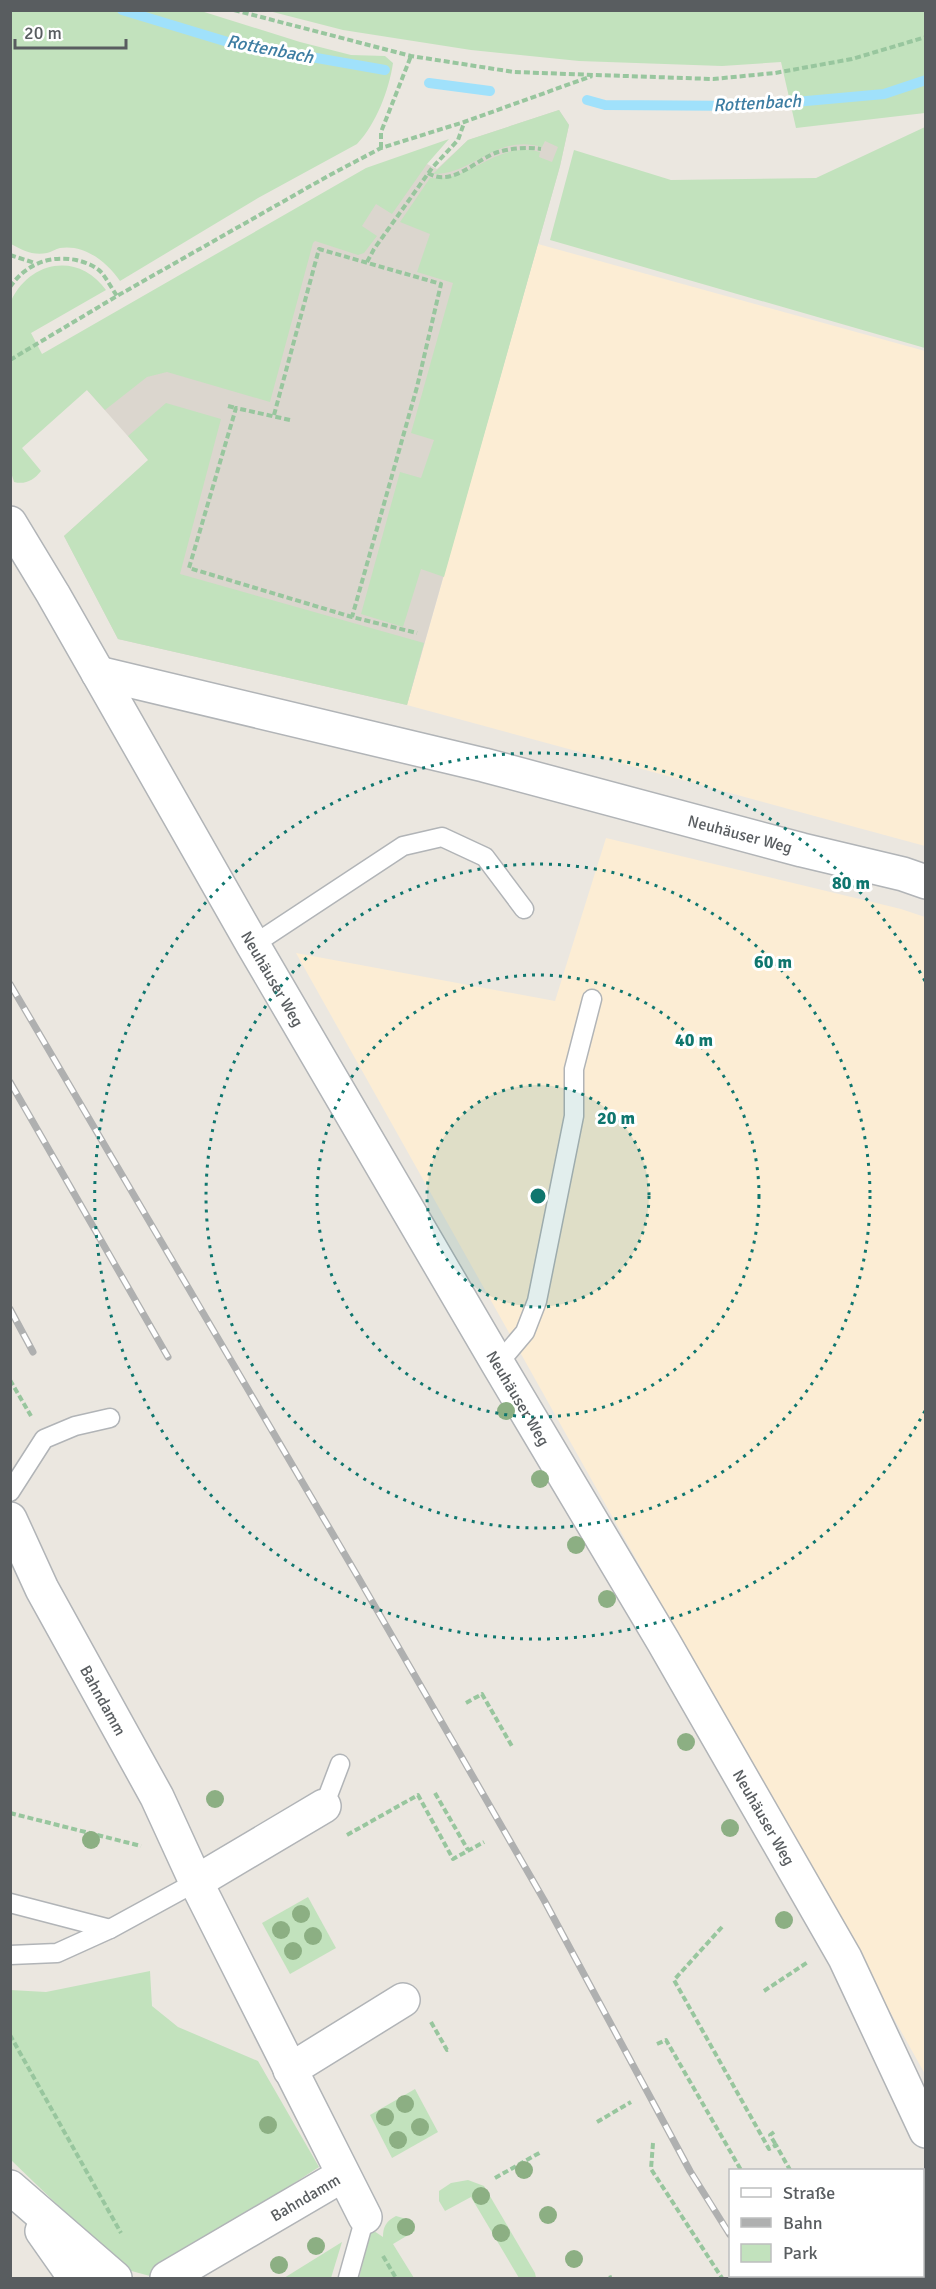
<svg xmlns="http://www.w3.org/2000/svg" width="936" height="2289" font-family="Signika,sans-serif">
  <style>
    .commercial { fill: #fcedd4 }
    .education { fill: #dbd6ce }
    .green { fill: #c2e2bd }
    .lines { fill: none; stroke-linecap: round; stroke-linejoin: round }
    .stream { stroke: #a0e1fb; stroke-width: 10 }
    .service-casing { stroke: #b1b4b7; stroke-width: 21 }
    .minor-casing { stroke: #b1b4b7; stroke-width: 36 }
    .secondary-casing { stroke: #b0b4b7; stroke-width: 36 }
    .path { stroke: #98c69e; stroke-width: 4; stroke-dasharray: 6 3; stroke-linecap: butt }
    .service { stroke: #fff; stroke-width: 18 }
    .minor { stroke: #fff; stroke-width: 33 }
    .secondary { stroke: #fff; stroke-width: 33 }
    .rail-casing { stroke: #afb0b0; stroke-width: 7 }
    .rail { stroke: #fff; stroke-width: 4.5; stroke-dasharray: 14; stroke-linecap: butt }
    .tree { fill: #8caf83 }
    .ring { fill: none; stroke: #0f766e; stroke-width: 3; stroke-dasharray: 3 6 }
    .labels { text-anchor: middle; stroke-width: 6; stroke-linejoin: round; paint-order: stroke }
    .street-label { font-size: 16px; fill: #595d60; stroke: #fff }
    .water-label { font-size: 18px; font-style: italic; fill: #3d7da2; stroke: #fff }
    .centre { fill: #0f766e; stroke: #fff; stroke-width: 3 }
    .ring-label { font-size: 18px; text-anchor: middle; font-weight: bold; fill: #0f766e; stroke: #fff; stroke-width: 6; stroke-linejoin: round; paint-order: stroke }
  </style>
  <rect width="100%" height="100%" fill="#ebe7e0"/>
  <g class="commercial">
    <polygon points="538,244 925,351 925,846 407,705"/>
    <polygon points="606,838 901,909 925,917 925,2074 296,953 555,1001"/>
  </g>
  <polygon class="education" points="559,110 569,125 560,166 407,705 118,639 64,536 149,460 87,390 427,164 437,169 468,140"/>
  <g class="green">
    <path d="M11,10L201,11L300,42L351,55L385,56L393,63C389,90 376,124 357,144L258,198L120,281C108,263 85,244 60,248C56,249 51,252 47,253C33,256 22,250 11,244Z"/>
    <polygon points="269,11 925,11 925,113 796,128 781,62 722,66 579,61 471,50 343,30"/>
    <path d="M559,110L569,125L560,166L444,577L421,569L403,627L361,614L400,472L421,478L434,440L411,433L453,283L417,272L430,234L400,222L430,178C471,182 497,140 540,152L539,157L552,162L558,147L545,141L542,147C496,133 473,175 433,174L468,140Z"/>
    <polygon points="925,127 925,348 550,240 574,150 671,180 816,178"/>
    <path d="M449,139L427,164L392,214L376,204L362,226L377,236L364,253L358,255L315,241L313,243L270,402L167,372L147,377L105,410L87,390L22,448L41,471C34,480 25,485 14,482L10,469L11,301C30,260 79,252 106,290L31,333L42,354L366,168Z"/>
    <polygon points="166,403 221,419 180,574 424,643 407,705 118,639 64,536 148,460 128,436"/>
    <polygon points="308,1897 336,1948 290,1974 262,1923"/>
    <polygon points="150,1971 152,2006 178,2027 258,2061 319,2167 150,2276 124,2269 11,2160 10,1990 46,1992"/>
    <polygon points="415,2089 438,2132 392,2158 370,2115"/>
    <polygon points="468,2180 484,2186 535,2273 536,2278 519,2278 471,2197 445,2211 439,2201 439,2191 451,2183"/>
    <path d="M396,2216L410,2220L415,2231L393,2244L414,2278H359L371,2229L383,2237C383,2227 386,2221 396,2216Z"/>
    <polygon points="342,2242 331,2278 284,2278"/>
  </g>
  <g class="lines">
    <g class="stream">
      <polyline points="122,10 231,43 385,70"/>
      <polyline points="429,83 490,91"/>
      <polyline points="587,100 605,105 752,106 884,94 926,80"/>
    </g>
    <defs>
      <g id="service">
        <polyline points="253,945 403,846 442,837 485,857 524,909"/>
        <polyline points="498,1364 525,1332 537,1301 574,1116 574,1069 592,999"/>
        <polyline points="10,1492 44,1439 75,1426 110,1418"/>
        <polyline points="324,1806 340,1764"/>
        <polyline points="10,1903 110,1929"/>
        <polyline points="10,1955 57,1953 110,1929 196,1882"/>
        <polyline points="348,2278 365,2217"/>
      </g>
      <g id="minor">
        <path id="s1" d="M10,523L53,594L253,945L498,1364L663,1641L845,1958L926,2131"/>
        <path id="s2" d="M98,673L484,765L802,850L903,874L926,882"/>
        <path id="s3" d="M10,1519L42,1589L157,1797L196,1882L365,2217"/>
        <polyline points="196,1882 324,1806"/>
        <polyline points="290,2070 403,2000"/>
        <path id="s4" d="M167,2278L343,2175"/>
      </g>
      <g id="secondary">
        <polyline points="10,2187 115,2278"/>
        <polyline points="42,2231 75,2278"/>
      </g>
    </defs>
    <use href="#service" class="service-casing"/>
    <use href="#minor" class="minor-casing"/>
    <use href="#secondary" class="secondary-casing"/>
    <g class="path">
      <polyline points="234,10 411,56 514,72 596,75 713,79 775,73 852,59 926,37"/>
      <polyline points="381,148 381,132 411,56"/>
      <path d="M428,173C452,188 476,159 498,152C512,148 527,147 541,149"/>
      <polyline points="10,255 35,263"/>
      <polyline points="367,262 374,249 432,168 458,140 464,123"/>
      <path d="M10,287C26,264 49,255 76,260C85,262 95,266 101,272C107,279 112,289 117,296"/>
      <polyline points="10,360 117,296 328,176 381,148 464,122 592,76"/>
      <polyline points="228,406 236,408"/>
      <polyline points="274,415 319,249 441,284 417,387 352,617"/>
      <polyline points="290,420 236,408 189,568 352,617 417,633"/>
      <polyline points="10,1380 31,1416"/>
      <polyline points="466,1703 482,1694 513,1748"/>
      <polyline points="435,1793 468,1850"/>
      <polyline points="10,1813 141,1846"/>
      <polyline points="347,1835 418,1795 453,1859 484,1842"/>
      <polyline points="722,1927 674,1980 769,2149 776,2145 790,2170"/>
      <polyline points="764,1991 808,1962"/>
      <polyline points="431,2022 447,2050 449,2049"/>
      <polyline points="10,2035 121,2233"/>
      <polyline points="657,2044 666,2040 741,2170"/>
      <polyline points="597,2122 631,2102"/>
      <polyline points="774,2132 770,2135 776,2145"/>
      <polyline points="653,2143 651,2169 722,2278"/>
      <polyline points="495,2178 541,2152"/>
      <polyline points="383,2256 396,2278"/>
      <polyline points="801,2276 803,2278"/>
      <polyline points="609,2278 612,2277"/>
    </g>
    <use href="#service" class="service"/>
    <use href="#minor" class="minor"/>
    <use href="#secondary" class="secondary"/>
    <defs>
      <g id="rail">
        <polyline points="10,984 358,1577 544,1900 690,2171 730,2235"/>
        <polyline points="10,1082 168,1357"/>
        <polyline points="10,1309 33,1352"/>
        <polyline points="757,2276 759,2278"/>
      </g>
    </defs>
    <use href="#rail" class="rail-casing"/>
    <use href="#rail" class="rail"/>
  </g>
  <g class="tree">
    <circle cx="506" cy="1411" r="9"/>
    <circle cx="540" cy="1479" r="9"/>
    <circle cx="576" cy="1545" r="9"/>
    <circle cx="607" cy="1599" r="9"/>
    <circle cx="686" cy="1742" r="9"/>
    <circle cx="215" cy="1799" r="9"/>
    <circle cx="730" cy="1828" r="9"/>
    <circle cx="91" cy="1840" r="9"/>
    <circle cx="301" cy="1914" r="9"/>
    <circle cx="784" cy="1920" r="9"/>
    <circle cx="281" cy="1930" r="9"/>
    <circle cx="313" cy="1936" r="9"/>
    <circle cx="293" cy="1951" r="9"/>
    <circle cx="405" cy="2104" r="9"/>
    <circle cx="385" cy="2117" r="9"/>
    <circle cx="268" cy="2125" r="9"/>
    <circle cx="420" cy="2127" r="9"/>
    <circle cx="398" cy="2140" r="9"/>
    <circle cx="524" cy="2170" r="9"/>
    <circle cx="481" cy="2196" r="9"/>
    <circle cx="548" cy="2215" r="9"/>
    <circle cx="406" cy="2227" r="9"/>
    <circle cx="501" cy="2233" r="9"/>
    <circle cx="316" cy="2246" r="9"/>
    <circle cx="574" cy="2259" r="9"/>
    <circle cx="279" cy="2265" r="9"/>
  </g>
  <circle cx="538" cy="1196" r="111" fill="#0f766e" fill-opacity=".12"/>
  <g class="ring">
    <circle cx="538" cy="1196" r="111"/>
    <circle cx="538" cy="1196" r="221"/>
    <circle cx="538" cy="1196" r="332"/>
    <path d="M925 1411A443 443 0 1 1 925 981"/>
  </g>
  <g class="labels">
    <g class="street-label">
      <text dy="6" stroke="none"><textPath href="#s2" startOffset="662">Neuhäuser Weg</textPath></text>
      <text dy="6" stroke="none"><textPath href="#s1" startOffset="526">Neuhäuser Weg</textPath></text>
      <text dy="6" stroke="none"><textPath href="#s1" startOffset="1012">Neuhäuser Weg</textPath></text>
      <text dy="6" stroke="none"><textPath href="#s3" startOffset="204">Bahndamm</textPath></text>
      <text dy="6" stroke="none"><textPath href="#s1" startOffset="1498">Neuhäuser Weg</textPath></text>
      <text dy="6" stroke="none"><textPath href="#s4" startOffset="160">Bahndamm</textPath></text>
    </g>
    <g class="water-label">
      <text transform="translate(270 49) rotate(11)" y="6">Rottenbach</text>
      <text transform="translate(757 103) rotate(-3)" y="6">Rottenbach</text>
    </g>
  </g>
  <circle cx="538" cy="1196" r="9" class="centre"/>
  <g class="ring-label">
    <text x="851" y="889">80 m</text>
    <text x="773" y="968">60 m</text>
    <text x="694" y="1046">40 m</text>
    <text x="616" y="1124">20 m</text>
  </g>
  <rect width="936" height="2289" fill="none" stroke="#595d60" stroke-width="24"/>
  <rect x="729" y="2169" width="195" height="108" fill="#ffffff" stroke="#bdbebf" stroke-width="1.5"/>
  <rect x="741" y="2188" width="30" height="9" fill="#ffffff" stroke="#bdbebf" stroke-width="1.5"/>
  <text x="783" y="2199" font-size="18" fill="#595d60">Straße</text>
  <rect x="741" y="2218" width="30" height="9" fill="#afb0b0" stroke="#bdbebf" stroke-width="1.5"/>
  <text x="783" y="2229" font-size="18" fill="#595d60">Bahn</text>
  <rect x="741" y="2244" width="30" height="18" fill="#c2e2bd" stroke="#bdbebf" stroke-width="1.5"/>
  <text x="783" y="2259" font-size="18" fill="#595d60">Park</text>
  <path d="M15 39v9h111v-9" fill="none" stroke="#595d60" stroke-width="3"/>
  <text x="24" y="39" font-size="18" fill="#595d60" stroke="#ffffff" stroke-width="4.5" paint-order="stroke">20 m</text>
</svg>
